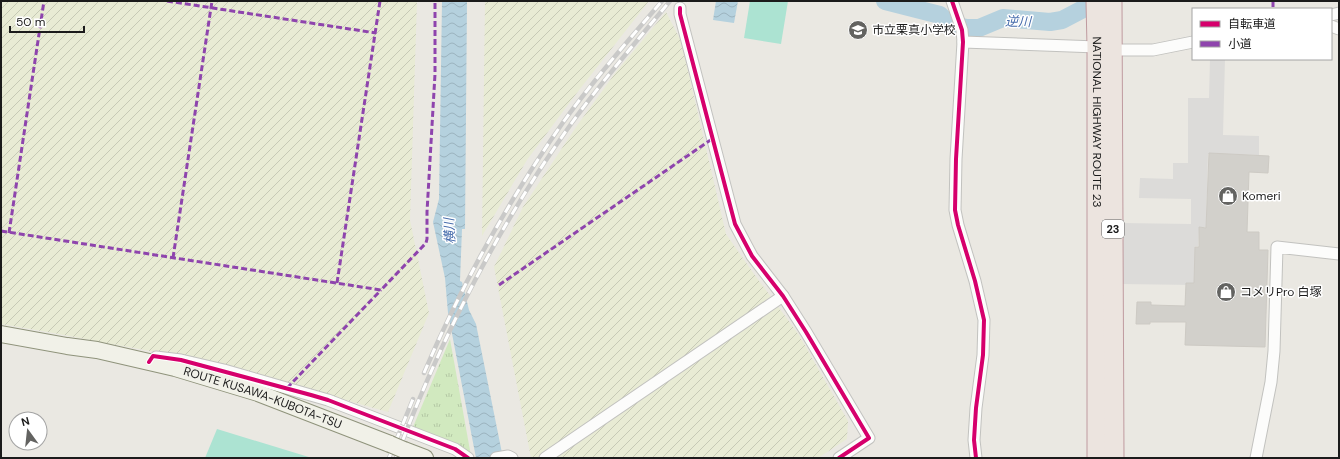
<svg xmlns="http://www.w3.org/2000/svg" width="1340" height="459" font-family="'DM Sans','Noto Sans JP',sans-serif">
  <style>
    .farmland { fill: url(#farmland-furrows) }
    .grass { fill: url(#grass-tufts) }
    .pitch { fill: #ace3d2 }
    .parking { fill: #dcdbd9 }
    .water { fill: url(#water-waves) }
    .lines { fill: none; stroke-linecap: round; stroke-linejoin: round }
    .river { stroke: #b5d1de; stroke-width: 18 }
    .building { fill: #d2d0cb; stroke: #cdcac4 }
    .minor-casing { stroke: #c2c2bf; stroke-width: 13 }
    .secondary-casing { stroke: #8f937b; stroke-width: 18 }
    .trunk-casing { stroke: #bf9a9f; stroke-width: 21 }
    .minor { stroke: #fcfcfb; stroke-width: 11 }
    .secondary { stroke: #f1f1e8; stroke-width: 16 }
    .trunk { stroke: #ece4df; stroke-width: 19 }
    .rail-casing { stroke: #c9c9c8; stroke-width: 4.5 }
    .rail { stroke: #fff; stroke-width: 3; stroke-dasharray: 9; stroke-linecap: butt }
    .secondary-bridge-casing { stroke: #8f937b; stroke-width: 18; stroke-linecap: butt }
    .secondary-bridge { stroke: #f1f1e8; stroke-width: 16 }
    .quiet { stroke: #8e44ad; stroke-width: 3; stroke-dasharray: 6 3; stroke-linecap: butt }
    .cycleway-casing { stroke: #fff; stroke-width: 6 }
    .cycleway { stroke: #d6006c; stroke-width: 4 }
    .labels { text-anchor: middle; stroke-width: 3; stroke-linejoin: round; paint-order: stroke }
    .shield { fill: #fff; stroke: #5f5f5f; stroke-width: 1 }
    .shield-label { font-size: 11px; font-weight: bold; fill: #1b1b1b }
    .poi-label { font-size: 12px; fill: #1b1b1b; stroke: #fff; text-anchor: start }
    .street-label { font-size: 12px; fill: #1b1b1b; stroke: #fff }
    .water-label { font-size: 13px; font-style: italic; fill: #466cac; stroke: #fff }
  </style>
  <defs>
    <pattern id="farmland-furrows" width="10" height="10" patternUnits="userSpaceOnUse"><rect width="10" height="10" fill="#e8ebd4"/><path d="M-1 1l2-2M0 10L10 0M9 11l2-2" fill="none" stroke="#c6c9b5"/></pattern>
    <pattern id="grass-tufts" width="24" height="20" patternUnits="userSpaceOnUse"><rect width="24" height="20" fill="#d1e9bf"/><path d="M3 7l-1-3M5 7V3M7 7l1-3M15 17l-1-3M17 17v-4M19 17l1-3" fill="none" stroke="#b3c7a4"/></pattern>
    <pattern id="water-waves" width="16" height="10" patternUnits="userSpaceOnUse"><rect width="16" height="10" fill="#b5d1de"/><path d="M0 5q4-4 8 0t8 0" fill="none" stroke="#9bb3be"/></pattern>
  </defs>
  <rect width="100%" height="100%" fill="#eae8e2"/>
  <g class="farmland">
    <polygon points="1,1 417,1 410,220 429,313 388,412 209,362 53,333 1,324"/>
    <polygon points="485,1 649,1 576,94 527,160 482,236"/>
    <polygon points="666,12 681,41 726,234 754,274 799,335 848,421 847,439 818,458 531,458 494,267 523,207 576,127 616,72"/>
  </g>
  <polygon class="grass" points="450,339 471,456 413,427"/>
  <g class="pitch">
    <polygon points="750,1 788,1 781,44 744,38"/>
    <polygon points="217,429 312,458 205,458"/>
  </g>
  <polygon class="parking" points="1210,59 1225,59 1223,135 1259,136 1259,155 1208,154 1206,227 1199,227 1198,246 1195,246 1195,285 1120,284 1121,223 1191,224 1191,199 1139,198 1140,178 1173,179 1173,163 1188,163 1188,98 1209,98"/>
  <g class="water">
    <polygon points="442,1 467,1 465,229 462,229 460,281 462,282 469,310 476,324 503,458 476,458 448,313 445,278 433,222 439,199"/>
    <polygon points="716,1 738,1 734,23 713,20"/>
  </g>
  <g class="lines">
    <polyline class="river" points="885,1 940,15 947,22 952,25 967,28 979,28 1003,18 1050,22 1062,20 1083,9"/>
  </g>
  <polygon class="building" points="1209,153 1269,156 1268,173 1249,172 1247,232 1259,232 1259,250 1268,250 1265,347 1185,345 1186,322 1150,322 1150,324 1136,324 1137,302 1151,302 1151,305 1185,306 1186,283 1194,283 1195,247 1199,247 1199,227 1206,228"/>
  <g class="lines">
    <defs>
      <g id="minor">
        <polyline points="952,1 962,30 963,42 956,159 955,210 958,225 975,281 984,320 983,355 976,408 974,440 976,458"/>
        <polyline points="680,8 680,14 735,224 752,256 783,296 806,332 869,438 839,458"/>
        <polyline points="1331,15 1339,13"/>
        <polyline points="1331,26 1339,29"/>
        <polyline points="963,42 1097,47 1113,50 1153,50 1193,42"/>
        <polyline points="156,357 181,360 224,370 328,400 455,449 468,458"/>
        <polyline points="496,458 508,456 512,458"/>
        <polyline points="545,458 783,296"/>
        <polyline points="1256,458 1271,382 1274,351 1277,247 1339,254"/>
      </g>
      <g id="secondary">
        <path id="s1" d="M1,334L67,346L97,350L175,368L258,393L390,444"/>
        <polyline points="404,450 425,458"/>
      </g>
      <g id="trunk">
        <path id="s2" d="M1096,1L1097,47V458"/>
        <polyline points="1112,1 1114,458"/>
      </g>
    </defs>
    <use href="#minor" class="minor-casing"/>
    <use href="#secondary" class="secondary-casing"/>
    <use href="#trunk" class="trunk-casing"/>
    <use href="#minor" class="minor"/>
    <use href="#secondary" class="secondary"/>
    <use href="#trunk" class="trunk"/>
    <defs>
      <g id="rail">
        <path d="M424,373C461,286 510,198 564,121C594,79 629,40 662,1"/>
        <polyline points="389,458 413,399"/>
        <path d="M396,458C440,340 498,226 571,124C602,81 637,41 670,1"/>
      </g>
    </defs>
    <use href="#rail" class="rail-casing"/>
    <use href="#rail" class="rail"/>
    <defs>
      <polyline id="secondary-bridge" points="390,444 404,450"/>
    </defs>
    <use href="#secondary-bridge" class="secondary-bridge-casing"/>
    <use href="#secondary-bridge" class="secondary-bridge"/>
    <g class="quiet">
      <polyline points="167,1 376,33"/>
      <polyline points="1273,1 1273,9"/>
      <polyline points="1,231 381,290 426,243 427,239 427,212 435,74 435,1"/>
      <polyline points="9,233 44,1"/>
      <polyline points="173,258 212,1"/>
      <polyline points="337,283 380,1"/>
      <polyline points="499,285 712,139"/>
      <polyline points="287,388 381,290"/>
    </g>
    <defs>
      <g id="cycleway">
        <polyline points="952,1 962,30 963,42 956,159 955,210 958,225 975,281 984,320 983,355 976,408 974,440 976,458"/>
        <polyline points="680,8 680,14 735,224 752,256 783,296 806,332 869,438 839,458"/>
        <polyline points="149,362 153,356 181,360 311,395 328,400 455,449 468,458"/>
      </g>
    </defs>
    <use href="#cycleway" class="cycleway-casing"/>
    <use href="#cycleway" class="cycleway"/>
  </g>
  <defs>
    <symbol id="school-disc" viewBox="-11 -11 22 22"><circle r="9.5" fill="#636361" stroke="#fff"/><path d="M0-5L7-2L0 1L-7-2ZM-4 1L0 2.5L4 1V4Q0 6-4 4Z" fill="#fff"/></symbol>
    <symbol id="shop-disc" viewBox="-11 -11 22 22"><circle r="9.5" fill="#636361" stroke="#fff"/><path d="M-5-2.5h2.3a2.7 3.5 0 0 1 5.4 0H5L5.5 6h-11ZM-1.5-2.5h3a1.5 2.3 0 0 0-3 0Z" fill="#fff"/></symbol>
  </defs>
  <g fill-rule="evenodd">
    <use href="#school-disc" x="847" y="19" width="22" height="22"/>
    <use href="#shop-disc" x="1217" y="185" width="22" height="22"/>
    <use href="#shop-disc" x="1215" y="281" width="22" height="22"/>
  </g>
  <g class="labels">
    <rect class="shield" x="1102" y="220" width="22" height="18" rx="3"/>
    <g class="shield-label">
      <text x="1113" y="233">23</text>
    </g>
    <g class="poi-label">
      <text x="872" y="34">市立栗真小学校</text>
      <text x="1242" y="200">Komeri</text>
      <text x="1240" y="296">コメリPro 白塚</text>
    </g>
    <g class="street-label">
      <text dy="4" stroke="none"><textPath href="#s2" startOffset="121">NATIONAL HIGHWAY ROUTE 23</textPath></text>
      <text dy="4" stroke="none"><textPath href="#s1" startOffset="270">ROUTE KUSAWA-KUBOTA-TSU</textPath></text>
    </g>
    <g class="water-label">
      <text transform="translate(1018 21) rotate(1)" y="5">逆川</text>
      <text transform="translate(449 231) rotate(-93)" y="5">横川</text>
    </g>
  </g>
  <rect width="1340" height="459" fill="none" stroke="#1b1b1b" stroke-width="4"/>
  <rect x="1192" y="8" width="140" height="52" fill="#ffffff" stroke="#a4a4a4"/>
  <rect x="1200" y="21" width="20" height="6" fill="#d6006c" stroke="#a4a4a4"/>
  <text x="1228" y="28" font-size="12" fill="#1b1b1b">自転車道</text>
  <rect x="1200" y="41" width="20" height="6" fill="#8e44ad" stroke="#a4a4a4"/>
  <text x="1228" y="48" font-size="12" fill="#1b1b1b">小道</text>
  <g transform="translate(28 431) rotate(345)"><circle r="19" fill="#ffffff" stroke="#a4a4a4"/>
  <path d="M0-3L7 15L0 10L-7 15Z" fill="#636361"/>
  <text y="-6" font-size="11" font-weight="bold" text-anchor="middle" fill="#1b1b1b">N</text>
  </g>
  <path d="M10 26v6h74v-6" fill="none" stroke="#1b1b1b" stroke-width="2"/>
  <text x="16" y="26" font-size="12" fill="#1b1b1b" stroke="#ffffff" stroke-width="3" paint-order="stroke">50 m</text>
</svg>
